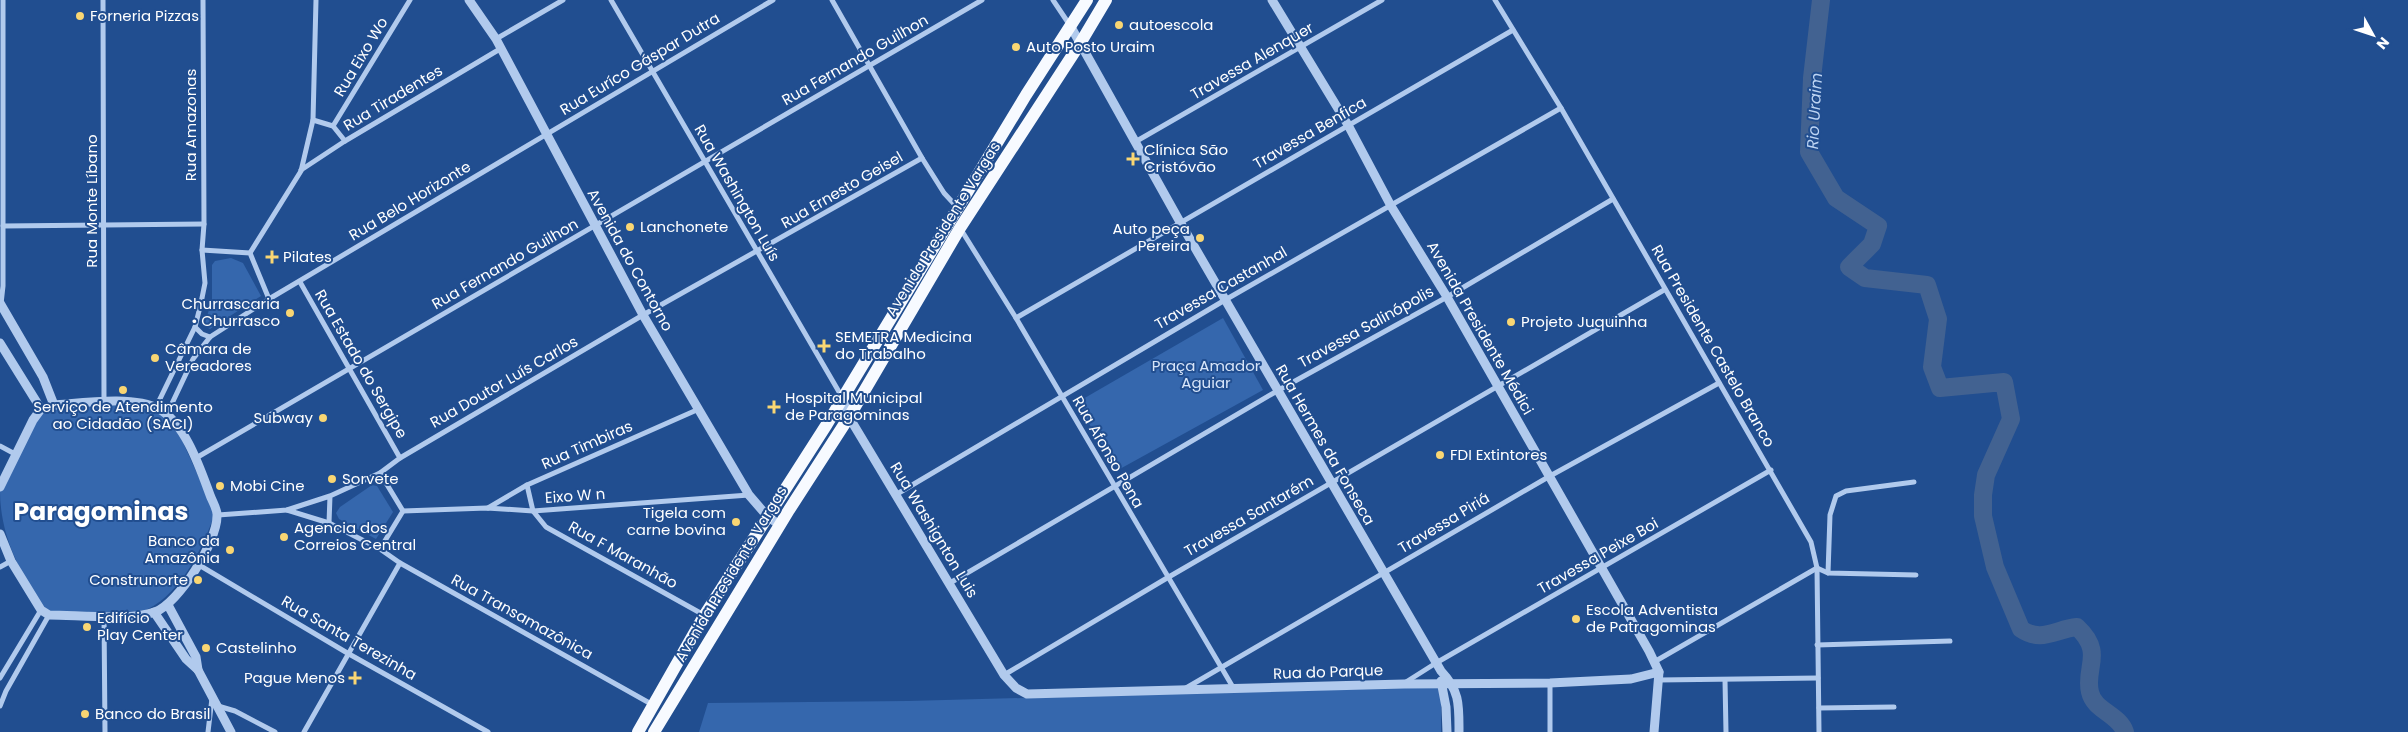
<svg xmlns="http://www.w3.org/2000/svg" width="2408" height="732" font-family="Poppins,sans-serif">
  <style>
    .green { fill: #3567ad }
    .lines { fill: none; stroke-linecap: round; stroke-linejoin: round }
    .river { stroke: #426291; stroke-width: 18 }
    .minor { stroke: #b1caed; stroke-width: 5 }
    .tertiary { stroke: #b1caed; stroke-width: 9 }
    .primary { stroke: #f7faff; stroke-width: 12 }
    .poi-dot { fill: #f9d673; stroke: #214e90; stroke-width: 2 }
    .labels { text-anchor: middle; stroke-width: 4; stroke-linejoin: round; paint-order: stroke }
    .poi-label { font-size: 15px; fill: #fff; stroke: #214e90; text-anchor: start }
    .street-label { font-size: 15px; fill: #fff; stroke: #214e90 }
    .park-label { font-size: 15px; fill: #d7e5f9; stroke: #214e90 }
    .water-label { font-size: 16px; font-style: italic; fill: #bdd4f3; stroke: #214e90 }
    .town-label { font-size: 25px; font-weight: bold; fill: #fff; stroke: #214e90 }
  </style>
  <rect width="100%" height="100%" fill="#214e90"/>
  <g class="green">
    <polygon points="231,258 243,263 261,296 210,329 204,326 212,300 212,265 215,261"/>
    <polygon points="1223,318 1263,390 1118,470 1076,403"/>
    <path d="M105,405L156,408L176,427L215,513C203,547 182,592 148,609C134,615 64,611 45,611C21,574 0,537 0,491C3,471 34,426 46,407Z"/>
    <polygon points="372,485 377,486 393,512 376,539 339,519 336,513 340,507"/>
    <polygon points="1437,687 1441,693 1441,732 699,732 708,703 908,701"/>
  </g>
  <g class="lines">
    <path class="river" d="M1821,0L1812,78L1809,152L1836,198L1878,226L1872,244L1849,267L1865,278L1927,285L1938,319L1932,367L1940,388L2004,382L2011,419L1986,475L1983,495V516L1995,567L2021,629C2041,643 2056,629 2077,627C2105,653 2084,668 2090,692C2094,711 2119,714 2125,732"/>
    <g class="minor">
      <polyline points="103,0 104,401"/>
      <polyline points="611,0 842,397"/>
      <polyline points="832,0 922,158 944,193 957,207"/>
      <polyline points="1053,0 1069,24"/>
      <polyline points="1495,0 1561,108 1811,542 1817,568 1819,732"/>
      <polyline points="496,39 563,0"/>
      <polyline points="313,120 333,126 345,141"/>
      <polyline points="333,126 410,0"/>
      <polyline points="1135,142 1382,0"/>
      <polyline points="301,170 345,141 500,49"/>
      <polyline points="3,226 204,224"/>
      <polyline points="960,228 1016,318 1234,689"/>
      <polyline points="202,250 250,253 269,299"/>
      <polyline points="250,253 301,171 313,120 316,0"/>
      <polyline points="300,282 400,458"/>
      <polyline points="1,304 3,286 3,0"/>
      <polyline points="1016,318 1513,30"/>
      <polyline points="195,327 202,334 210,337"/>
      <polyline points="156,407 195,327 201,303 205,283 202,250 204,224 203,0"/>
      <polyline points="167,414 193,359 210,337 269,299 773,0"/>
      <polyline points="0,446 15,454"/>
      <polyline points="196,458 982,0"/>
      <polyline points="380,473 400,458 643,315 922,158"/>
      <polyline points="527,485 533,511 546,527 704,615"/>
      <polyline points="897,494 1225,300 1561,108"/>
      <polyline points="488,508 527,485 699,409"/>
      <polyline points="287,510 329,523"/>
      <polyline points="403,511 487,508 533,511 749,495"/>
      <polyline points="218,515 287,510 330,496 380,473 403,511 380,549 329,523 330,496"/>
      <polyline points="380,549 400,563 653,705"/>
      <polyline points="199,565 349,654 488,732"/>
      <polyline points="0,567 11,561"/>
      <polyline points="1828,573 1830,515 1836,496 1846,491 1914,482"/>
      <polyline points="950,583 1277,391 1447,297 1613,199"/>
      <polyline points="104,616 105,732"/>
      <polyline points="1817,645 1950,641"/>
      <polyline points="1654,662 1817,568 1828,573 1916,575"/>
      <polyline points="1004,675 1167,578 1664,290"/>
      <polyline points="0,678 41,610"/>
      <polyline points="1658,680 1818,678"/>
      <polyline points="1725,680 1726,732"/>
      <polyline points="1406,682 1436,663 1771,470"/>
      <polyline points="1550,683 1550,732"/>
      <polyline points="1186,688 1550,476 1719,383"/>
      <polyline points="0,706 6,691 49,615"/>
      <polyline points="218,706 235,711 275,732"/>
      <polyline points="1819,708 1894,707"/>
      <polyline points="208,732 212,698"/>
      <polyline points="304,732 400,563"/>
    </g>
    <g class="tertiary">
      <polyline points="469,0 496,39 643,315 749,495 768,517 780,525"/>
      <polyline points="1272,0 1348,125 1391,206 1447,297 1649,651 1659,672 1654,732"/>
      <path d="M1071,27L1180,222L1441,671C1460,691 1459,705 1459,732"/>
      <polyline points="0,303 43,377 54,405"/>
      <polyline points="0,343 41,409"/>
      <polyline points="842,398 849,417 1004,675 1016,688 1027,694 1404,684 1550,683 1631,679 1659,672"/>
      <path d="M0,487L33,420L41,409L54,405C82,403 134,395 159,409C185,423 200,468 210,495C212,501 218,510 217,516C217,542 179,603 155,612C130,621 77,615 49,615L41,610L11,561L0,534"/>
      <polyline points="168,605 196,657 198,670"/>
      <polyline points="154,612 186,659 198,670 231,732"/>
      <polyline points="1441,681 1446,707 1447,732"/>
    </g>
    <g class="primary">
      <polyline points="638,732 704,616 827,424 1026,95 1087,0"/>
      <polyline points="654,732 789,510 849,417 960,228 1081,42 1106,0"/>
    </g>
  </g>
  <g class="poi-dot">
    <circle cx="80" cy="16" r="5"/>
    <circle cx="1119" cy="25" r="5"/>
    <circle cx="1016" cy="47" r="5"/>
    <path d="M1130.5 151.5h5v5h5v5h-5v5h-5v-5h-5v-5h5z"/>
    <circle cx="630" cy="227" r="5"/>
    <circle cx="1200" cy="238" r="5"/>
    <path d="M269.5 249.5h5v5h5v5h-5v5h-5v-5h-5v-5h5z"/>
    <circle cx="290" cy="313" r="5"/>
    <circle cx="1511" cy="322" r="5"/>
    <path d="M821.5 338.5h5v5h5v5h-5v5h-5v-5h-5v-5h5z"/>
    <circle cx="155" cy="358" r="5"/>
    <circle cx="123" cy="390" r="5"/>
    <path d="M771.5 399.5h5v5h5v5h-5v5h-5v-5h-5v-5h5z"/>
    <circle cx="323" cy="418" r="5"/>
    <circle cx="1440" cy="455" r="5"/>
    <circle cx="332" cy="479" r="5"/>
    <circle cx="220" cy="486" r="5"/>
    <circle cx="736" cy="522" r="5"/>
    <circle cx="284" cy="537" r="5"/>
    <circle cx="230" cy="550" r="5"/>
    <circle cx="198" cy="580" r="5"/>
    <circle cx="1576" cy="619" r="5"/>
    <circle cx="87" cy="627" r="5"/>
    <circle cx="206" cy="648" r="5"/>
    <path d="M352.5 670.5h5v5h5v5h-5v5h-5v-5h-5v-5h5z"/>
    <circle cx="85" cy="714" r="5"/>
  </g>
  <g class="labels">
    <g class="poi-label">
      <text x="90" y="21">Forneria Pizzas</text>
      <text x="1129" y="30">autoescola</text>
      <text x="1026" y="52">Auto Posto Uraim</text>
      <text x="1144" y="155">Clínica São<tspan x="1144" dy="17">Cristóvão</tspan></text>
      <text x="640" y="232">Lanchonete</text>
      <text x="1190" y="234" text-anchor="end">Auto peça<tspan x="1190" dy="17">Pereira</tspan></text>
      <text x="283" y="262">Pilates</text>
      <text x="280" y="309" text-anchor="end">Churrascaria<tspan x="280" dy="17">• Churrasco</tspan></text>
      <text x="1521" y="327">Projeto Juquinha</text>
      <text x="835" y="342">SEMETRA Medicina<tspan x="835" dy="17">do Trabalho</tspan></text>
      <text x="165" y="354">Câmara de<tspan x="165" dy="17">Vereadores</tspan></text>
      <text x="785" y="403">Hospital Municipal<tspan x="785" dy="17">de Paragominas</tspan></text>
      <text x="123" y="412" text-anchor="middle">Serviço de Atendimento<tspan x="123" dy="17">ao Cidadão (SACI)</tspan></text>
      <text x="313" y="423" text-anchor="end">Subway</text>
      <text x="1450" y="460">FDI Extintores</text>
      <text x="342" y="484">Sorvete</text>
      <text x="230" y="491">Mobi Cine</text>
      <text x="726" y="518" text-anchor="end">Tigela com<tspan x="726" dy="17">carne bovina</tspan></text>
      <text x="294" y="533">Agencia dos<tspan x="294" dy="17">Correios Central</tspan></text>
      <text x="220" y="546" text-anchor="end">Banco da<tspan x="220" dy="17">Amazônia</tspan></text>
      <text x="188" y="585" text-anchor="end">Construnorte</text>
      <text x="1586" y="615">Escola Adventista<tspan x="1586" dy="17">de Patragominas</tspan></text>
      <text x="97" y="623">Edifício<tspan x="97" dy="17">Play Center</tspan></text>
      <text x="216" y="653">Castelinho</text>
      <text x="345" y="683" text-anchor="end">Pague Menos</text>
      <text x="95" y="719">Banco do Brasil</text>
    </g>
    <g class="street-label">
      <text transform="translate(361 57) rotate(-59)" y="5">Rua Eixo Wo</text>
      <text transform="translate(855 60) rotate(-30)" y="5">Rua Fernando Guilhon</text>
      <text transform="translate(1252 61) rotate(-30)" y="5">Travessa Alenquer</text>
      <text transform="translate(640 64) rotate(-31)" y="5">Rua Euríco Gáspar Dutra</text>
      <text transform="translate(393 98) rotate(-31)" y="5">Rua Tiradentes</text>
      <text transform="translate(191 125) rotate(-90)" y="5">Rua Amazonas</text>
      <text transform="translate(1310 133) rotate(-30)" y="5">Travessa Benfica</text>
      <text transform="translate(842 190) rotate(-30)" y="5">Rua Ernesto Geisel</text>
      <text transform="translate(737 193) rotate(60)" y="5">Rua Washington Luís</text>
      <text transform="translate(92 201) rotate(-90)" y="5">Rua Monte Líbano</text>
      <text transform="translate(410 201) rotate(-31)" y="5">Rua Belo Horizonte</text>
      <text transform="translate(943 229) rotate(-58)" y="5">Avenida Presidente Vargas</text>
      <text transform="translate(630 260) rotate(61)" y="5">Avenida do Contorno</text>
      <text transform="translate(505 264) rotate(-30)" y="5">Rua Fernando Guilhon</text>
      <text transform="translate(1221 288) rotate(-30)" y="5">Travessa Castanhal</text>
      <text transform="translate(1366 327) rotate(-29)" y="5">Travessa Salinópolis</text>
      <text transform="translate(1480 328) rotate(60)" y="5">Avenida Presidente Médici</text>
      <text transform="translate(1713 346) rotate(60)" y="5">Rua Presidente Castelo Branco</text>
      <text transform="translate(361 364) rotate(60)" y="5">Rua Estado do Sergipe</text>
      <text transform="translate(504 382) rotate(-30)" y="5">Rua Doutor Luís Carlos</text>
      <text transform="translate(587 445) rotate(-24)" y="5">Rua Timbiras</text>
      <text transform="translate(1325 445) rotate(60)" y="5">Rua Hermes da Fonseca</text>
      <text transform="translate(1108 452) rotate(60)" y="5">Rua Afonso Pena</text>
      <text transform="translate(575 496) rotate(-4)" y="5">Eixo W n</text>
      <text transform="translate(1249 516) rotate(-30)" y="5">Travessa Santarém</text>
      <text transform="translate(1444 523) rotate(-31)" y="5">Travessa Piriá</text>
      <text transform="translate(934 530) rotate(59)" y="5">Rua Washignton Luis</text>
      <text transform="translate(623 555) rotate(29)" y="5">Rua F Maranhão</text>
      <text transform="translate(1598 556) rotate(-30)" y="5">Travessa Peixe Boi</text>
      <text transform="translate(731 574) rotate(-59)" y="5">Avenida Presidente Vargas</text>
      <text transform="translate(522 617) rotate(29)" y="5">Rua Transamazônica</text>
      <text transform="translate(349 638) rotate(30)" y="5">Rua Santa Terezinha</text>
      <text transform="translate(1328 672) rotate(-2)" y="5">Rua do Parque</text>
    </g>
    <g class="park-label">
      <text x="1206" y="371">Praça Amador<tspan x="1206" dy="17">Aguiar</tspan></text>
    </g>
    <g class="water-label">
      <text transform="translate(1814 111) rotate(-87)" y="6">Rio Uraim</text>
    </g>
    <g class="town-label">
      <text x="101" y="520">Paragominas</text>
    </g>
  </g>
  <g transform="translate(2373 35) rotate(130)" stroke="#214e90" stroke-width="4" paint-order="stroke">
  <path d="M0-4L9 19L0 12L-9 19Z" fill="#ffffff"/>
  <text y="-8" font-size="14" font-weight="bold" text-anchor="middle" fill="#ffffff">N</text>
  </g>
</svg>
